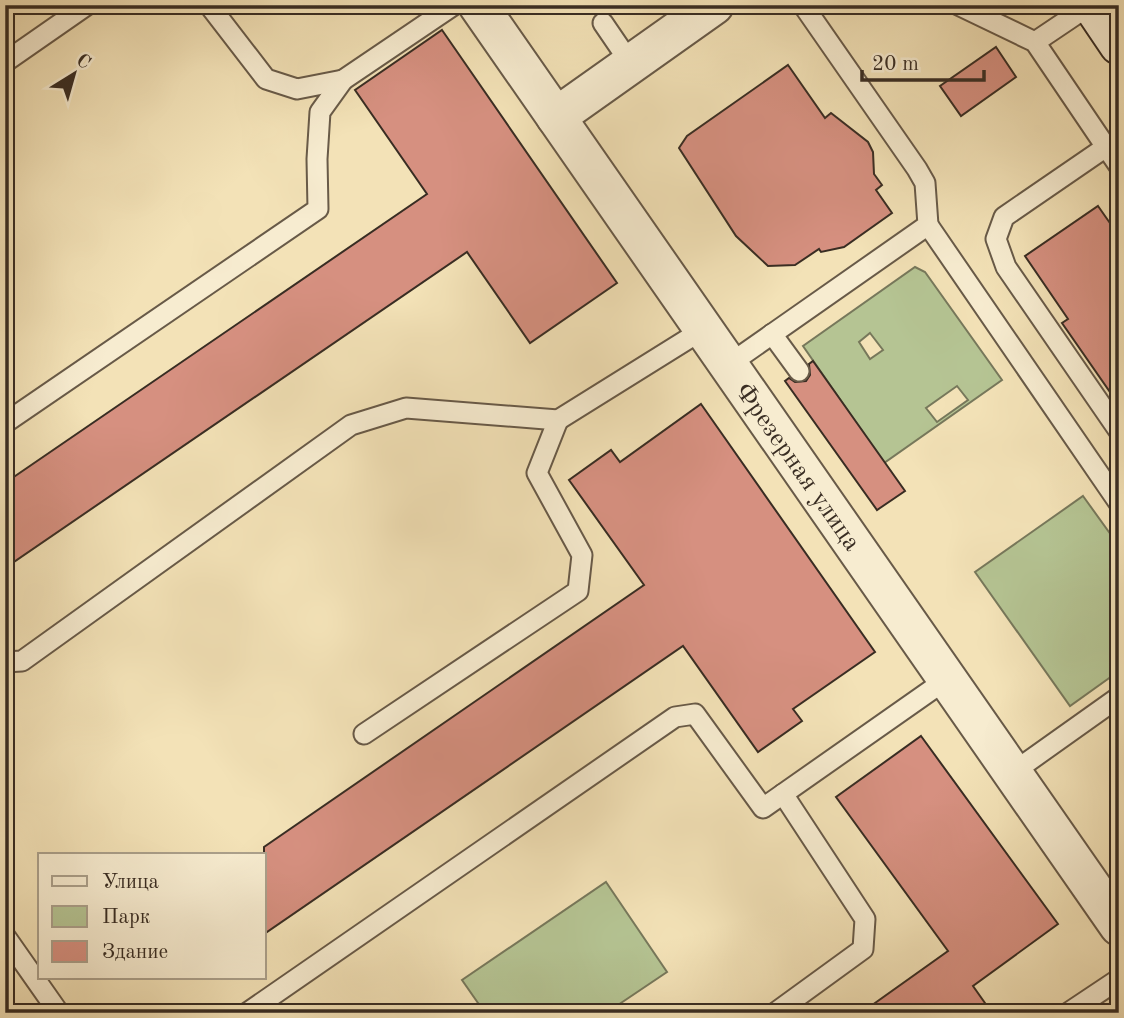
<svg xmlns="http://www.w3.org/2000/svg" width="1124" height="1018" font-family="'Old Standard TT',serif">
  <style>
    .green { fill: #b5c493; stroke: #77785b; stroke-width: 2; fill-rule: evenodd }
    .building { fill: #d69080; stroke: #392d23; stroke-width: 2 }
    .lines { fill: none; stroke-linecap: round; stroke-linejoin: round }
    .lane-casing { stroke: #685a48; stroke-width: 23 }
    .street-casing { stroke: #685a48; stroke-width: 42 }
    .secondary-casing { stroke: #392d23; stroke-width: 42 }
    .lane { stroke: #f7ecd0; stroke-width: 19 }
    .street { stroke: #f7ecd0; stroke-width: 38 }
    .secondary { stroke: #f7ecd0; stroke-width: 38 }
    .labels { text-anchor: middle; stroke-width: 6; stroke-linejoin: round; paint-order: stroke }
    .street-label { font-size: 26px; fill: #392d23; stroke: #f7ecd0 }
  </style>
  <rect width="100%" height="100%" fill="#f3e2b7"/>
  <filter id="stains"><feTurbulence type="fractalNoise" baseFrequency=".00286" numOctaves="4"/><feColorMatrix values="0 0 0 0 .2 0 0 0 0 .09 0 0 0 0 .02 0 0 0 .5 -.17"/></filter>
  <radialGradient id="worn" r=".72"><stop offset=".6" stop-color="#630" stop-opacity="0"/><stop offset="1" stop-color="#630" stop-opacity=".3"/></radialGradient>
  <g class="green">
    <path d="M915,267L925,272L1002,380L884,463L803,346ZM870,333L883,350L870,359L859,342ZM957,386L968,400L937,422L926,408Z"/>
    <polygon points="1083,496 1119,546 1119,671 1070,706 975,572"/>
    <polygon points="606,882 667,972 606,1013 485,1013 462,980"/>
  </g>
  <g class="building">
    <polygon points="442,30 617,283 530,343 467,252 5,568 5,483 427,194 355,90"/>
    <polygon points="996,47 1016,77 961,116 940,86"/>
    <polygon points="788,65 825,118 831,113 868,142 873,152 874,174 882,185 876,190 892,213 844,247 821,252 819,249 795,265 768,266 736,236 679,148 687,136"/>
    <polygon points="1098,206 1119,236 1119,405 1062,323 1068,319 1025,256"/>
    <polygon points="813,361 905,491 877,510 785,381 789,378 795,382 806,381 810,375 809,364"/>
    <polygon points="701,404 875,652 793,709 802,721 758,752 683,646 264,934 264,847 644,585 569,480 611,450 620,462"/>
    <polygon points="921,736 1058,924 973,986 992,1013 861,1013 948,951 836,797"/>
  </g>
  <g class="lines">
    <defs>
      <g id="lane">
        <polyline points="209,5 266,79 297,89 343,80 454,5"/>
        <polyline points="958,5 1035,42 1106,147"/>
        <polyline points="603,23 631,64"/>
        <polyline points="1035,42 1090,5"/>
        <polyline points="5,62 87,5"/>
        <polyline points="1119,166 1106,147 1004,217 996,239 1006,267 1119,431"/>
        <polyline points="928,225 1119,503"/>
        <polyline points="772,334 799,371"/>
        <polyline points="728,365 928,225 925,183 917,169 803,5"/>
        <polyline points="5,423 318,209 317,159 320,112 343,80"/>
        <polyline points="5,662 22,661 351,425 406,408 558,420 704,329"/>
        <polyline points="364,734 578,591 582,555 537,473 558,420"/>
        <polyline points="1012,773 1119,697"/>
        <polyline points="5,936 59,1013"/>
        <polyline points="247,1013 675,717 695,714 763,808 947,679"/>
        <polyline points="775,1013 863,949 865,919 783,794"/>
        <polyline points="1068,1013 1119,979"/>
      </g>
      <g id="street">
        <polyline points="478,5 1119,926"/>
        <polyline points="556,117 714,5"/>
      </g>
      <polyline id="secondary" points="1092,5 1119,45"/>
    </defs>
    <use href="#lane" class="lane-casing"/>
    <use href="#street" class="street-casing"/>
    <use href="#secondary" class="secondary-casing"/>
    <use href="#lane" class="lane"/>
    <use href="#street" class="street"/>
    <use href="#secondary" class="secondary"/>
  </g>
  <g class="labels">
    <g class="street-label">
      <text transform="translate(799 466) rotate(55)" y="9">Фрезерная улица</text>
    </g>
  </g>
  <rect width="1124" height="1018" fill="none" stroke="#f3e2b7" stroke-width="28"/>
  <rect x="7" y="7" width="1110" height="1004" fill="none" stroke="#392d23" stroke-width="3.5"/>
  <rect x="14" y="14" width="1096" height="990" fill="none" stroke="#392d23" stroke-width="2"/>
  <rect x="38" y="853" width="228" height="126" fill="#f7ecd0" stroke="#aba08b" stroke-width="2"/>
  <rect x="52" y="876" width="35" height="10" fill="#f7ecd0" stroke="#aba08b" stroke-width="2"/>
  <text x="102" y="888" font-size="21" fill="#392d23">Улица</text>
  <rect x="52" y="906" width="35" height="21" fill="#b5c493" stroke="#aba08b" stroke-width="2"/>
  <text x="102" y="923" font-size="21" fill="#392d23">Парк</text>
  <rect x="52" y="941" width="35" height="21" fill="#d69080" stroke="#aba08b" stroke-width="2"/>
  <text x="102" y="958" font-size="21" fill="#392d23">Здание</text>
  <g transform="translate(74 74) rotate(37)" stroke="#f7ecd0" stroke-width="5" paint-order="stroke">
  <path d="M0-5L12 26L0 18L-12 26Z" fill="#392d23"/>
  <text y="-10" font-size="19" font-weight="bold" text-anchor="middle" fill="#392d23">С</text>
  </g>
  <path d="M862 70v10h122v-10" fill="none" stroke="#392d23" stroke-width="3.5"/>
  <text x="872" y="70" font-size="21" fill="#392d23" stroke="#f7ecd0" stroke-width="5" paint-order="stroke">20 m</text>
  <rect width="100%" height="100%" filter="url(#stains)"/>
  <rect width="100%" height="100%" fill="url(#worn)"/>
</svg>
